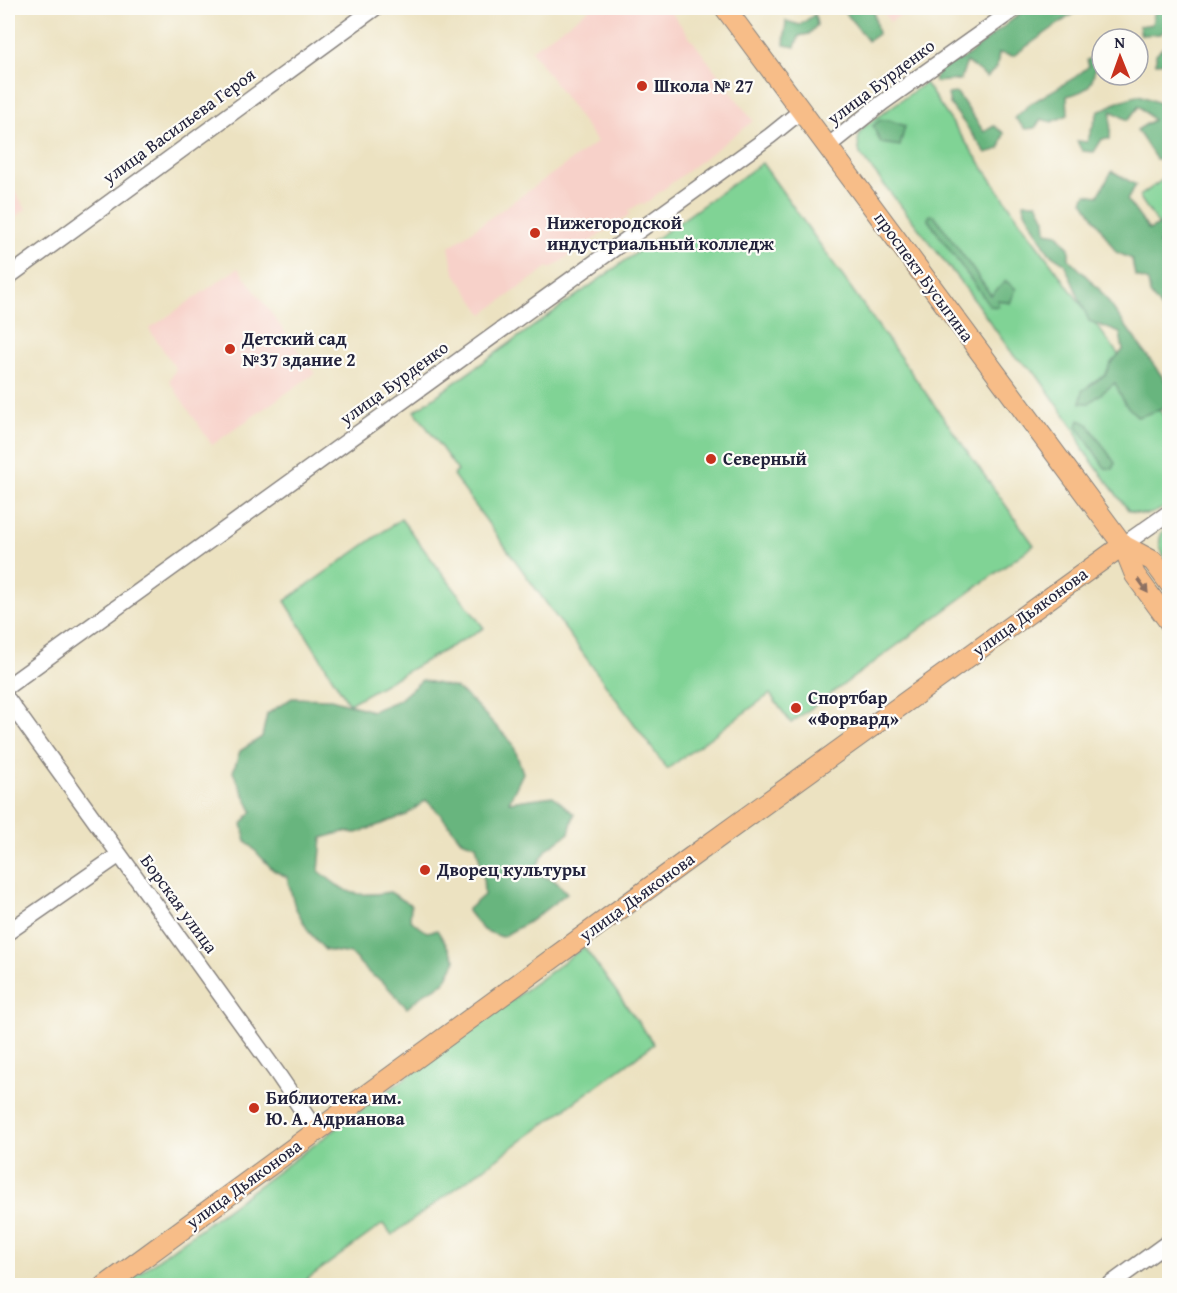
<svg xmlns="http://www.w3.org/2000/svg" width="1177" height="1293" font-family="'Gentium Book Plus',serif">
  <style>
    .built { fill: #f7d1c9 }
    .green { fill: #80d395; stroke: #517a68; stroke-width: 1.5 }
    .forest { fill: #68b57e; stroke: #456c5c; stroke-width: 1.5 }
    .lines { fill: none; stroke-linecap: round; stroke-linejoin: round }
    .minor-casing { stroke: #87827e; stroke-width: 18 }
    .major-casing { stroke: #87827e; stroke-width: 22 }
    .minor { stroke: #fff; stroke-width: 15 }
    .major { stroke: #f7bd88; stroke-width: 20 }
    .oneway { fill: #8c7062 }
    .poi-dot { fill: #c8321e; stroke: #fdfcf7; stroke-width: 2 }
    .labels { text-anchor: middle; stroke-width: 4.5; stroke-linejoin: round; paint-order: stroke }
    .street-label { font-size: 18px; fill: #22223b; stroke: #fdfcf7 }
    .poi-label { font-size: 18px; font-weight: bold; fill: #22223b; stroke: #fdfcf7; text-anchor: start }
  </style>
  <rect width="100%" height="100%" fill="#fdfcf7"/>
  <filter id="ink" filterUnits="userSpaceOnUse"><feTurbulence type="fractalNoise" baseFrequency=".0167" numOctaves="2"/><feDisplacementMap in="SourceGraphic" scale="12" xChannelSelector="R" yChannelSelector="G"/><feConvolveMatrix kernelMatrix="1 2 1 2 8 2 1 2 1" color-interpolation-filters="sRGB"/></filter>
  <filter id="wash" filterUnits="userSpaceOnUse"><feTurbulence type="fractalNoise" baseFrequency=".008" numOctaves="4" result="noise"/><feDisplacementMap in="SourceGraphic" scale="24" xChannelSelector="R" yChannelSelector="G"/><feGaussianBlur stdDeviation="1.35" result="paint"/><feColorMatrix in="noise" values="0 0 0 0 0 0 0 0 0 0 0 0 0 0 0 0 0 1.4 0 .05"/><feComposite in="paint" operator="in"/></filter>
  <g filter="url(#wash)">
    <rect width="100%" height="100%" fill="#ece2c1"/>
    <g class="built">
      <polygon points="591,8 668,8 753,121 643,205 641,203 628,211 630,214 550,269 548,267 483,314 454,272 449,247 597,142 531,50"/>
      <polygon points="880,8 912,8 890,22"/>
      <polygon points="8,181 26,209 8,223"/>
      <polygon points="238,268 315,373 212,445 169,381 176,369 149,329"/>
    </g>
    <g class="green">
      <path d="M925,83L1024,227L1169,423V504C1155,514 1145,518 1128,510L1084,451L1074,428L1034,371L1014,356L967,290L860,154C857,142 857,136 865,126Z"/>
      <polygon points="762,163 1034,545 791,723 770,694 667,769 453,475 458,471 415,411"/>
      <polygon points="1165,178 1170,183 1169,240 1140,198 1140,196"/>
      <polygon points="401,519 484,628 349,704 285,601"/>
      <path d="M1169,522V565C1158,547 1155,539 1169,522Z"/>
      <polygon points="584,947 654,1044 392,1235 383,1224 299,1285 122,1286"/>
    </g>
    <g class="forest">
      <polygon points="842,8 873,8 878,34 868,41"/>
      <polygon points="1027,8 1047,8 1053,9 1054,8 1081,8 1013,56 999,53 997,67 987,77 967,62 960,80 935,82 934,79 942,66 963,59"/>
      <polygon points="1162,8 1169,8 1169,24 1161,34 1141,35 1139,26 1152,24 1154,14"/>
      <polygon points="815,14 817,25 809,34 799,36 795,47 784,45 786,21 800,25"/>
      <polygon points="1164,46 1169,46 1169,62 1156,63 1156,54"/>
      <path d="M1102,52V64L1095,66C1093,87 1087,91 1067,96L1068,115L1052,122L1041,119L1035,128L1025,129L1015,118L1030,104L1074,78L1089,66L1087,60Z"/>
      <polygon points="957,93 984,132 994,126 1004,133 1000,149 986,153 950,104 948,94"/>
      <polygon points="1139,95 1167,106 1169,109 1169,159 1156,159 1137,130 1153,120 1139,106 1128,120 1111,111 1110,139 1102,139 1094,152 1082,151 1077,141 1087,142 1098,112 1120,101"/>
      <polygon points="880,120 889,120 905,126 900,146 881,143 873,126"/>
      <polygon points="1112,171 1136,185 1127,200 1149,230 1165,222 1168,227 1159,244 1169,246 1169,319 1150,294 1148,281 1135,276 1132,259 1116,252 1083,201 1086,194 1098,196"/>
      <polygon points="1024,203 1037,203 1045,219 1046,232 1058,234 1069,248 1069,259 1099,289 1169,386 1169,407 1138,417 1125,404 1115,383 1089,403 1081,403 1082,391 1106,374 1110,364 1123,350 1120,333 1089,321 1064,263 1049,253 1025,211"/>
      <polygon points="929,215 935,216 991,295 1006,281 1016,289 1010,303 998,300 998,307 990,306 928,220"/>
      <polygon points="1079,420 1088,424 1115,463 1113,469 1105,468 1077,426"/>
      <path d="M422,680L456,688L473,702L513,744L523,773L509,802L553,796L574,814L569,833L547,849L533,872L555,881L567,893L532,920L502,937L483,930L467,910L484,895L483,874L476,845L461,840L441,815L426,800L406,815L357,833L343,832L322,838L319,871C347,894 354,898 390,892L411,905L410,920L427,932L437,930L456,960L444,983L425,993L407,1008L383,982L370,974L351,954L325,950L309,932L295,907L287,877L273,870L246,841L242,824L252,811L233,772L240,751L262,737L267,714L292,698L331,699L372,711L399,700Z"/>
    </g>
  </g>
  <g filter="url(#ink)">
    <g class="lines">
      <defs>
        <g id="minor">
          <polyline points="828,146 882,103 1016,8"/>
          <polyline points="8,277 375,8"/>
          <polyline points="1123,545 1170,512"/>
          <polyline points="8,686 770,136 801,111"/>
          <polyline points="8,700 277,1073 317,1132"/>
          <polyline points="8,932 119,855"/>
          <polyline points="1108,1286 1170,1241"/>
        </g>
        <g id="major">
          <polyline points="725,8 1123,545 1135,575 1170,623"/>
          <polyline points="1123,545 1153,561 1170,584"/>
          <polyline points="105,1286 690,858 1123,545"/>
        </g>
      </defs>
      <use href="#minor" class="minor-casing"/>
      <use href="#major" class="major-casing"/>
      <use href="#minor" class="minor"/>
      <use href="#major" class="major"/>
    </g>
    <defs><path id="oneway-solid" d="M-6-.8H1V-3.2L6.5 0L1 3.2V.8H-6Z" transform="scale(1.5)"/></defs>
    <use class="oneway" href="#oneway-solid" transform="translate(1143 586) rotate(54)"/>
  </g>
  <g class="poi-dot">
    <circle cx="642" cy="86" r="6"/>
    <circle cx="535" cy="233" r="6"/>
    <circle cx="230" cy="349" r="6"/>
    <circle cx="711" cy="459" r="6"/>
    <circle cx="796" cy="708" r="6"/>
    <circle cx="425" cy="870" r="6"/>
    <circle cx="254" cy="1108" r="6"/>
  </g>
  <g class="labels">
    <g class="street-label">
      <text transform="translate(881 82) rotate(-37)" y="6">улица Бурденко</text>
      <text transform="translate(179 126) rotate(-36)" y="6">улица Васильева Героя</text>
      <text transform="translate(924 277) rotate(54)" y="6">проспект Бусыгина</text>
      <text transform="translate(394 383) rotate(-36)" y="6">улица Бурденко</text>
      <text transform="translate(1030 612) rotate(-36)" y="6">улица Дьяконова</text>
      <text transform="translate(637 897) rotate(-36)" y="6">улица Дьяконова</text>
      <text transform="translate(179 904) rotate(54)" y="6">Борская улица</text>
      <text transform="translate(244 1184) rotate(-36)" y="6">улица Дьяконова</text>
    </g>
    <g class="poi-label">
      <text x="654" y="92">Школа № 27</text>
      <text x="547" y="229">Нижегородской<tspan x="547" dy="21">индустриальный колледж</tspan></text>
      <text x="242" y="345">Детский сад<tspan x="242" dy="21">№37 здание 2</tspan></text>
      <text x="723" y="465">Северный</text>
      <text x="808" y="704">Спортбар<tspan x="808" dy="21">«Форвард»</tspan></text>
      <text x="437" y="876">Дворец культуры</text>
      <text x="266" y="1104">Библиотека им.<tspan x="266" dy="21">Ю. А. Адрианова</tspan></text>
    </g>
  </g>
  <rect width="1177" height="1293" fill="none" stroke="#fdfcf7" stroke-width="30"/>
  <g transform="translate(1120 57) rotate(359)"><circle r="28" fill="#fdfcf7" stroke="#a5a5ac" stroke-width="1.5"/>
  <path d="M0-4.5L10 22L0 15L-10 22Z" fill="#c8321e"/>
  <text y="-9" font-size="16" font-weight="bold" text-anchor="middle" fill="#22223b">N</text>
  </g>
</svg>
